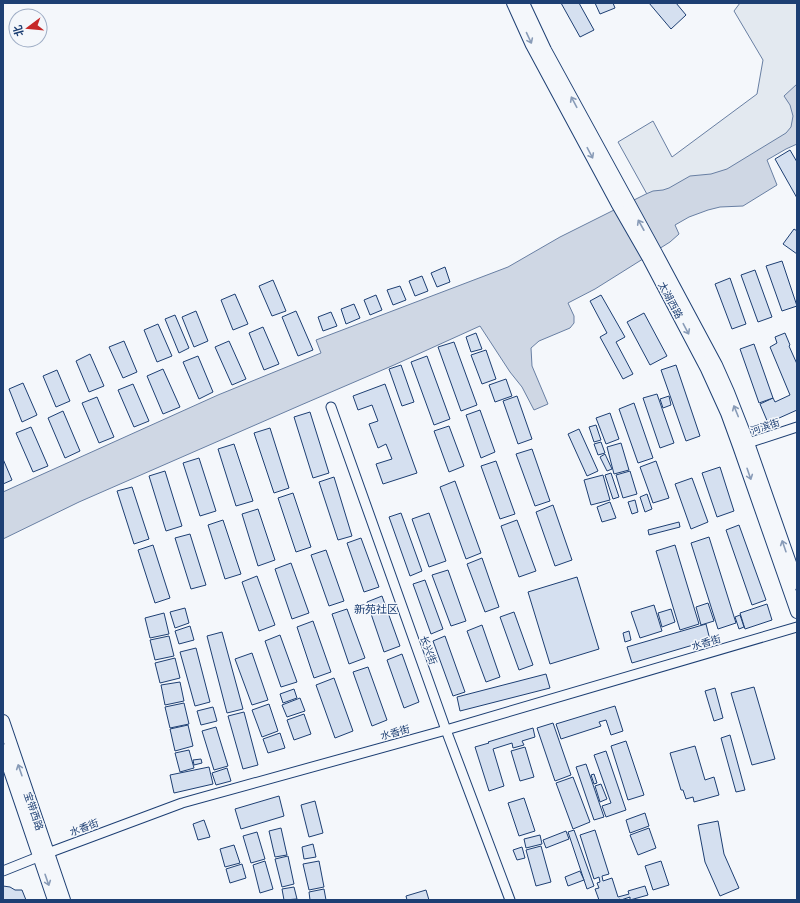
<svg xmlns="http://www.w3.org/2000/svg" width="800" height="903" font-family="Roboto,'Noto Sans SC',sans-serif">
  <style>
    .green { fill: #e3e9f0; stroke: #687fa3 }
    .water { fill: #cfd7e4; stroke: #687fa3 }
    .building { fill: #d5e0f0; stroke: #1d3f73 }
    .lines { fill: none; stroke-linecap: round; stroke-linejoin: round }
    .minor-casing { stroke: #1d3f73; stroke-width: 11 }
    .major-casing { stroke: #1d3f73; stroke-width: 14 }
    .minor { stroke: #f4f7fb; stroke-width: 9 }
    .major { stroke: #f4f7fb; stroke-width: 12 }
    .oneway { stroke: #889bb7 }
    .labels { text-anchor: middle; stroke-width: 3; stroke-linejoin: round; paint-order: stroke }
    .street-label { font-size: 10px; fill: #1d3f73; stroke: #f4f7fb }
    .neighbourhood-label { font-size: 11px; fill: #1d3f73; stroke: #f4f7fb }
  </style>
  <rect width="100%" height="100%" fill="#f4f7fb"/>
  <polygon class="green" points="740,3 797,3 797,128 764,154 653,205 618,142 653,121 672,157 757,94 763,60 734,11"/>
  <polygon class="water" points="797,84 797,144 786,149 767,160 777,185 743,206 720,207 708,210 689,217 675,225 679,234 670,242 595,289 568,303 574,316 574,323 570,328 539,341 531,348 532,366 548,404 534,410 522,387 510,372 480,326 394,365 301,405 79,502 3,539 3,492 218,395 321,353 316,340 508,267 560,237 646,194 653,191 663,190 669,188 690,176 711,174 727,169 786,133 791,127 793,116 790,105 784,96"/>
  <g class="building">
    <polygon points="561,3 579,3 594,30 580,37"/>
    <polygon points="595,3 613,3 615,8 600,14"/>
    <polygon points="649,3 676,3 686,15 671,29"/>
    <polygon points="790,150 797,162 797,198 775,159"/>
    <polygon points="794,229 797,231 797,254 783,244"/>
    <polygon points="782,261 797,306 782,311 766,266"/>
    <polygon points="445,267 450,282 437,287 431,273"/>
    <polygon points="755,270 772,317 758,322 741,275"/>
    <polygon points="422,276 428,291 415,296 409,281"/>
    <polygon points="730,278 746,324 732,329 715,284"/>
    <polygon points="273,280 286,311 272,316 259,286"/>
    <polygon points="400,286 406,300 393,305 387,290"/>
    <polygon points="235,294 248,324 233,330 221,300"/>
    <polygon points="376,295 382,310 370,315 364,300"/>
    <polygon points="601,295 625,337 616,342 633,374 623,379 600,337 607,333 590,301"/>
    <polygon points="354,304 360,318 346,324 341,309"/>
    <polygon points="196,311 208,341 194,347 182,317"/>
    <polygon points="296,311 313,350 298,356 282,317"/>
    <polygon points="331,312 337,326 323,331 318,317"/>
    <polygon points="644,313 667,356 650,365 627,322"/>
    <polygon points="175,315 189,348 179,353 165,319"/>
    <polygon points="158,324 172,356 157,362 144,330"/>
    <polygon points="263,327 279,364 264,370 249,333"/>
    <polygon points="476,333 482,349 471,352 466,337"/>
    <polygon points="785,333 790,345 789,346 797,364 797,410 768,423 760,404 773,398 775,402 790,395 770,347 777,343 775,337"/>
    <polygon points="124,341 137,372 123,378 109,347"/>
    <polygon points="229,341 246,379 232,385 215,347"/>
    <polygon points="454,342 477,405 461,411 438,347"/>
    <polygon points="754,344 773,398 759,403 740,349"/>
    <polygon points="486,350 496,379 482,384 471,355"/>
    <polygon points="90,354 104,386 89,392 76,361"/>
    <polygon points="198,356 213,392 199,399 183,362"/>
    <polygon points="427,356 450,419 434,425 411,362"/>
    <polygon points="401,365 414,402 402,406 389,369"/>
    <polygon points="676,365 700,436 686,441 661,370"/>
    <polygon points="163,369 180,407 163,414 147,376"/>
    <polygon points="57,370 70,401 56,407 43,376"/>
    <polygon points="506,379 512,396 495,402 489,385"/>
    <polygon points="23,383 37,415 22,422 9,389"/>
    <polygon points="133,384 149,421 134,427 118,390"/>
    <polygon points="385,384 417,473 383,484 376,464 392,459 386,444 378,448 369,424 378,421 372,405 358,410 353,396"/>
    <polygon points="657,394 674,443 660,448 643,398"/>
    <polygon points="517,396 532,439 518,444 503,401"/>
    <polygon points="669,396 671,405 663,408 660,399"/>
    <polygon points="97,397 114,437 99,443 82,403"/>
    <polygon points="634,403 653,458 638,463 619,409"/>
    <polygon points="480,410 495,452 481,458 466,415"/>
    <polygon points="63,411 80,451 65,458 48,418"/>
    <polygon points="310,412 329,473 313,478 294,417"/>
    <polygon points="610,413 619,439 606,444 596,418"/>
    <polygon points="596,425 601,440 594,442 589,427"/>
    <polygon points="449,426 464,466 449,472 434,431"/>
    <polygon points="31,427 48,466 33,472 16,433"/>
    <polygon points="270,428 289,488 274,493 254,433"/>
    <polygon points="579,429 598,471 587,476 568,434"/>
    <polygon points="601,442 605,453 598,455 594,444"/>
    <polygon points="621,443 629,470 614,474 607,447"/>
    <polygon points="234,444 253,501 236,506 218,449"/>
    <polygon points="532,449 550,501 535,506 516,454"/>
    <polygon points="605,454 612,469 607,471 600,457"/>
    <polygon points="199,458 216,511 200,516 183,463"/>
    <polygon points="3,459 12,480 3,484"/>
    <polygon points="496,461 515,514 500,519 481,466"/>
    <polygon points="656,461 669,498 653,503 640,467"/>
    <polygon points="720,467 734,511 717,517 702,473"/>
    <polygon points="165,471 182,526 166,531 149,476"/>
    <polygon points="630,471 637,494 623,498 616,475"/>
    <polygon points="611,473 619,497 613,499 605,475"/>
    <polygon points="603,475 610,500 591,505 584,480"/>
    <polygon points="334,477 352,536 338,540 319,482"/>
    <polygon points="692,478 708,522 691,529 675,484"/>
    <polygon points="455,481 481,553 466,559 440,487"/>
    <polygon points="132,487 149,539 134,544 117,491"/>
    <polygon points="293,493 311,547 296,552 278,498"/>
    <polygon points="647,494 652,509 645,512 640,497"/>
    <polygon points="635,500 638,512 632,514 628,502"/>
    <polygon points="610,502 616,518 602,522 597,507"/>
    <polygon points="553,505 572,560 555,566 536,512"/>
    <polygon points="258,509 275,560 258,566 242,514"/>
    <polygon points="401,513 422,571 410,576 389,517"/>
    <polygon points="429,513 446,561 429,567 412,519"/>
    <polygon points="223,520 241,574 225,579 208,525"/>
    <polygon points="517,520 536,571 519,577 501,526"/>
    <polygon points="679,522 680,527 649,535 648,530"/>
    <polygon points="739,525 766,600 752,605 726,530"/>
    <polygon points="190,534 206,585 191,589 175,538"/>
    <polygon points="709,537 736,623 718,629 691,543"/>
    <polygon points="361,538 379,587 364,592 347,543"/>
    <polygon points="153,545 170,598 155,603 138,550"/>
    <polygon points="675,545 699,624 680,630 656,551"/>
    <polygon points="326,550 344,601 329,606 311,555"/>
    <polygon points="482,558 499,607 485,612 467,564"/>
    <polygon points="291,563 309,613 292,619 275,569"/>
    <polygon points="448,570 466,621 451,626 432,575"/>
    <polygon points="257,576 275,625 259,631 242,582"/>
    <polygon points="577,577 599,649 550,664 528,592"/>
    <polygon points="425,580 443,629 431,634 413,584"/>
    <polygon points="382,596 400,646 384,652 367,602"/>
    <polygon points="708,603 714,621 701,625 696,607"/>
    <polygon points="767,604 772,620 745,629 740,613"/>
    <polygon points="654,605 662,631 640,638 631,612"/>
    <polygon points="185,608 189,623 175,628 170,612"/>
    <polygon points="347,609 365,658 349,664 332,614"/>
    <polygon points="671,609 675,622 662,627 658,613"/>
    <polygon points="514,612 533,665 519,670 500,617"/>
    <polygon points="164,613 169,634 150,638 145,618"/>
    <polygon points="740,615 744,627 739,629 735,617"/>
    <polygon points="313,621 331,672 314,678 297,627"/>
    <polygon points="706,624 710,640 632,663 627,647"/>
    <polygon points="482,625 500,677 486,682 467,631"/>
    <polygon points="190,626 194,640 179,644 175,631"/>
    <polygon points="629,631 631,640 625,642 623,633"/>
    <polygon points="222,632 243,709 227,713 207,636"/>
    <polygon points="280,635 297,682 281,687 265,641"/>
    <polygon points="169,636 174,656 155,660 150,640"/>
    <polygon points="445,636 465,692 453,696 433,641"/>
    <polygon points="196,648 210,702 195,706 180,652"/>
    <polygon points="252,653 268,700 252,705 235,659"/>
    <polygon points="402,654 419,702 404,708 387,660"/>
    <polygon points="175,658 180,678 160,683 155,663"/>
    <polygon points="368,667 387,720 372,726 353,672"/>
    <polygon points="546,674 550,688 460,711 457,697"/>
    <polygon points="334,678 353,731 335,738 316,685"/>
    <polygon points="180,682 184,701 165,705 161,685"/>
    <polygon points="754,687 775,759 752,765 731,693"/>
    <polygon points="715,688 723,718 714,721 705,691"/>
    <polygon points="294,689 297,698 283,703 280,694"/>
    <polygon points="300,698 305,711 287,717 282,705"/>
    <polygon points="184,703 189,724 170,728 165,707"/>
    <polygon points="269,704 278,731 262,737 252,710"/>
    <polygon points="615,706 623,731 611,735 606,720 599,722 601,726 561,739 556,724"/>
    <polygon points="213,707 217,721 201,725 197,711"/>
    <polygon points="244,712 258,765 243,769 228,716"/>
    <polygon points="304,714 311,734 294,740 287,720"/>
    <polygon points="553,723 571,775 555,781 537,728"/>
    <polygon points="188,725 193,746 175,751 170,729"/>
    <polygon points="216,727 228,766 214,770 202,731"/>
    <polygon points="533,728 535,737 522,741 524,745 513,748 512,743 493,749 504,786 489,791 475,747 489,743 488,742"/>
    <polygon points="280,733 285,748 268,753 263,739"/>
    <polygon points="730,735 745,790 736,792 721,738"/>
    <polygon points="626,741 644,795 628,800 611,746"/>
    <polygon points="695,746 705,780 714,777 719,795 694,802 693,797 686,799 683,790 681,790 670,753"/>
    <polygon points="525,747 534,777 520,781 511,751"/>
    <polygon points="189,750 194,768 180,772 175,753"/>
    <polygon points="606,751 626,810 606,817 602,806 611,803 594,755"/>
    <polygon points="201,759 202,763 194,765 193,760"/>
    <polygon points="586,764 604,817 594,820 576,767"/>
    <polygon points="209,767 213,784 174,793 170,775"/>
    <polygon points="227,768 231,781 216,785 212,773"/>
    <polygon points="594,774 597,783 594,784 591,775"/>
    <polygon points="573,777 590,822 573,829 556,783"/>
    <polygon points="601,784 607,799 600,802 595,786"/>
    <polygon points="279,796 284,816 241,829 235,809"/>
    <polygon points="524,798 535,831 519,836 508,803"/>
    <polygon points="315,801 323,833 309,837 301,805"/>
    <polygon points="645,813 649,826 630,833 626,820"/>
    <polygon points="204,820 210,837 198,840 193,824"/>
    <polygon points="718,821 724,854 739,888 720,896 705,862 698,825"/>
    <polygon points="281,828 287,855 275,857 269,831"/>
    <polygon points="649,828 656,848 638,855 630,835"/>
    <polygon points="574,830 594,886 587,889 568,832"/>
    <polygon points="595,830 609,874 602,876 603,881 612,878 618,897 629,894 628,891 645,886 648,895 630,900 630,897 621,900 620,899 618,900 599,900 595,889 599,888 597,883 600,882 599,877 594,879 580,835"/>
    <polygon points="566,831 569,839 546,848 543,840"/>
    <polygon points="257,832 265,859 251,863 243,836"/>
    <polygon points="540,835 542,844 526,848 524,839"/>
    <polygon points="313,844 316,857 304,859 302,847"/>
    <polygon points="234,845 240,863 225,867 220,849"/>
    <polygon points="541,846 551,882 536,886 526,850"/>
    <polygon points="522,847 525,858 517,860 513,850"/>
    <polygon points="288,856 294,884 282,887 275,859"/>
    <polygon points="265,861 273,889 260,893 253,865"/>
    <polygon points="319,861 324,887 309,890 303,864"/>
    <polygon points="661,861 669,885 653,890 645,866"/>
    <polygon points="242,864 246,878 230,883 226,869"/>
    <polygon points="580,871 584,880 568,886 565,877"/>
    <polygon points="3,886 10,887 15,890 22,890 26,900 3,900"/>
    <polygon points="294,887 297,899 284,900 282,889"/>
    <polygon points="324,889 326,900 310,900 309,892"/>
    <polygon points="426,890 429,900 407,900 406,896"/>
  </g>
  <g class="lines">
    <defs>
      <g id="minor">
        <polyline points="331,407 446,730 510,900"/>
        <polyline points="742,445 797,427"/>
        <polyline points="3,871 48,853 182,803 446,730 797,627"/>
      </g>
      <g id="major">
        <polyline points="513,3 532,45 617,203 648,257 707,369 727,413 739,446 797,612"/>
        <polyline points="523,3 545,50 656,253 716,365 728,392 748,443 797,583"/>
        <polyline points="3,721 64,900"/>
        <polyline points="3,750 54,900"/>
      </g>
    </defs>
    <use href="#minor" class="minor-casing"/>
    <use href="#major" class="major-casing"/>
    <use href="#minor" class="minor"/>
    <use href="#major" class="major"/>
  </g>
  <defs><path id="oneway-shaft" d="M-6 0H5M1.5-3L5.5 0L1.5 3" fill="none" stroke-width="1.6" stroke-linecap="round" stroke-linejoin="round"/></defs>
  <g class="oneway">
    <use href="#oneway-shaft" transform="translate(529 38) rotate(65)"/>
    <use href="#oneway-shaft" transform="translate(574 102) rotate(-118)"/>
    <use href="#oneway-shaft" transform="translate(590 153) rotate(62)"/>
    <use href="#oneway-shaft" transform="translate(641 225) rotate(-119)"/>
    <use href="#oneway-shaft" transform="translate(686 329) rotate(62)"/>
    <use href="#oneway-shaft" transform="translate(736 411) rotate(-112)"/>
    <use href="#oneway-shaft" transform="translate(749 474) rotate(71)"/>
    <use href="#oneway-shaft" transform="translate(784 546) rotate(-109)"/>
    <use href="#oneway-shaft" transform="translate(20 770) rotate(-109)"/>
    <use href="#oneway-shaft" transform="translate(47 880) rotate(71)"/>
  </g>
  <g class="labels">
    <g class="street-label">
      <text transform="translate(671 300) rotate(62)" y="4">太湖西路</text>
      <text transform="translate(765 426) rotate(-18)" y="4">河滨街</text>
      <text transform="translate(706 642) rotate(-16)" y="4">水香街</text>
      <text transform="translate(429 650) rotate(70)" y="4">长兴街</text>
      <text transform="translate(395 732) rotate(-15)" y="4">水香街</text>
      <text transform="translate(34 811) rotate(71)" y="4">宝带西路</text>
      <text transform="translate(84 827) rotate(-20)" y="4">水香街</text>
    </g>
    <g class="neighbourhood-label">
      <text x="376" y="613">新苑社区</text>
    </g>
  </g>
  <rect width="800" height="903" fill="none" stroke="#1d3f73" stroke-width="8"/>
  <g transform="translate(28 28) rotate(254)"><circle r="19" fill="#f4f7fb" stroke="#9eadc5"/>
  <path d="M0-3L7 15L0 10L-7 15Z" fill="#c62828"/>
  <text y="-6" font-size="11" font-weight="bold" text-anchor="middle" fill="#1d3f73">北</text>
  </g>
</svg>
